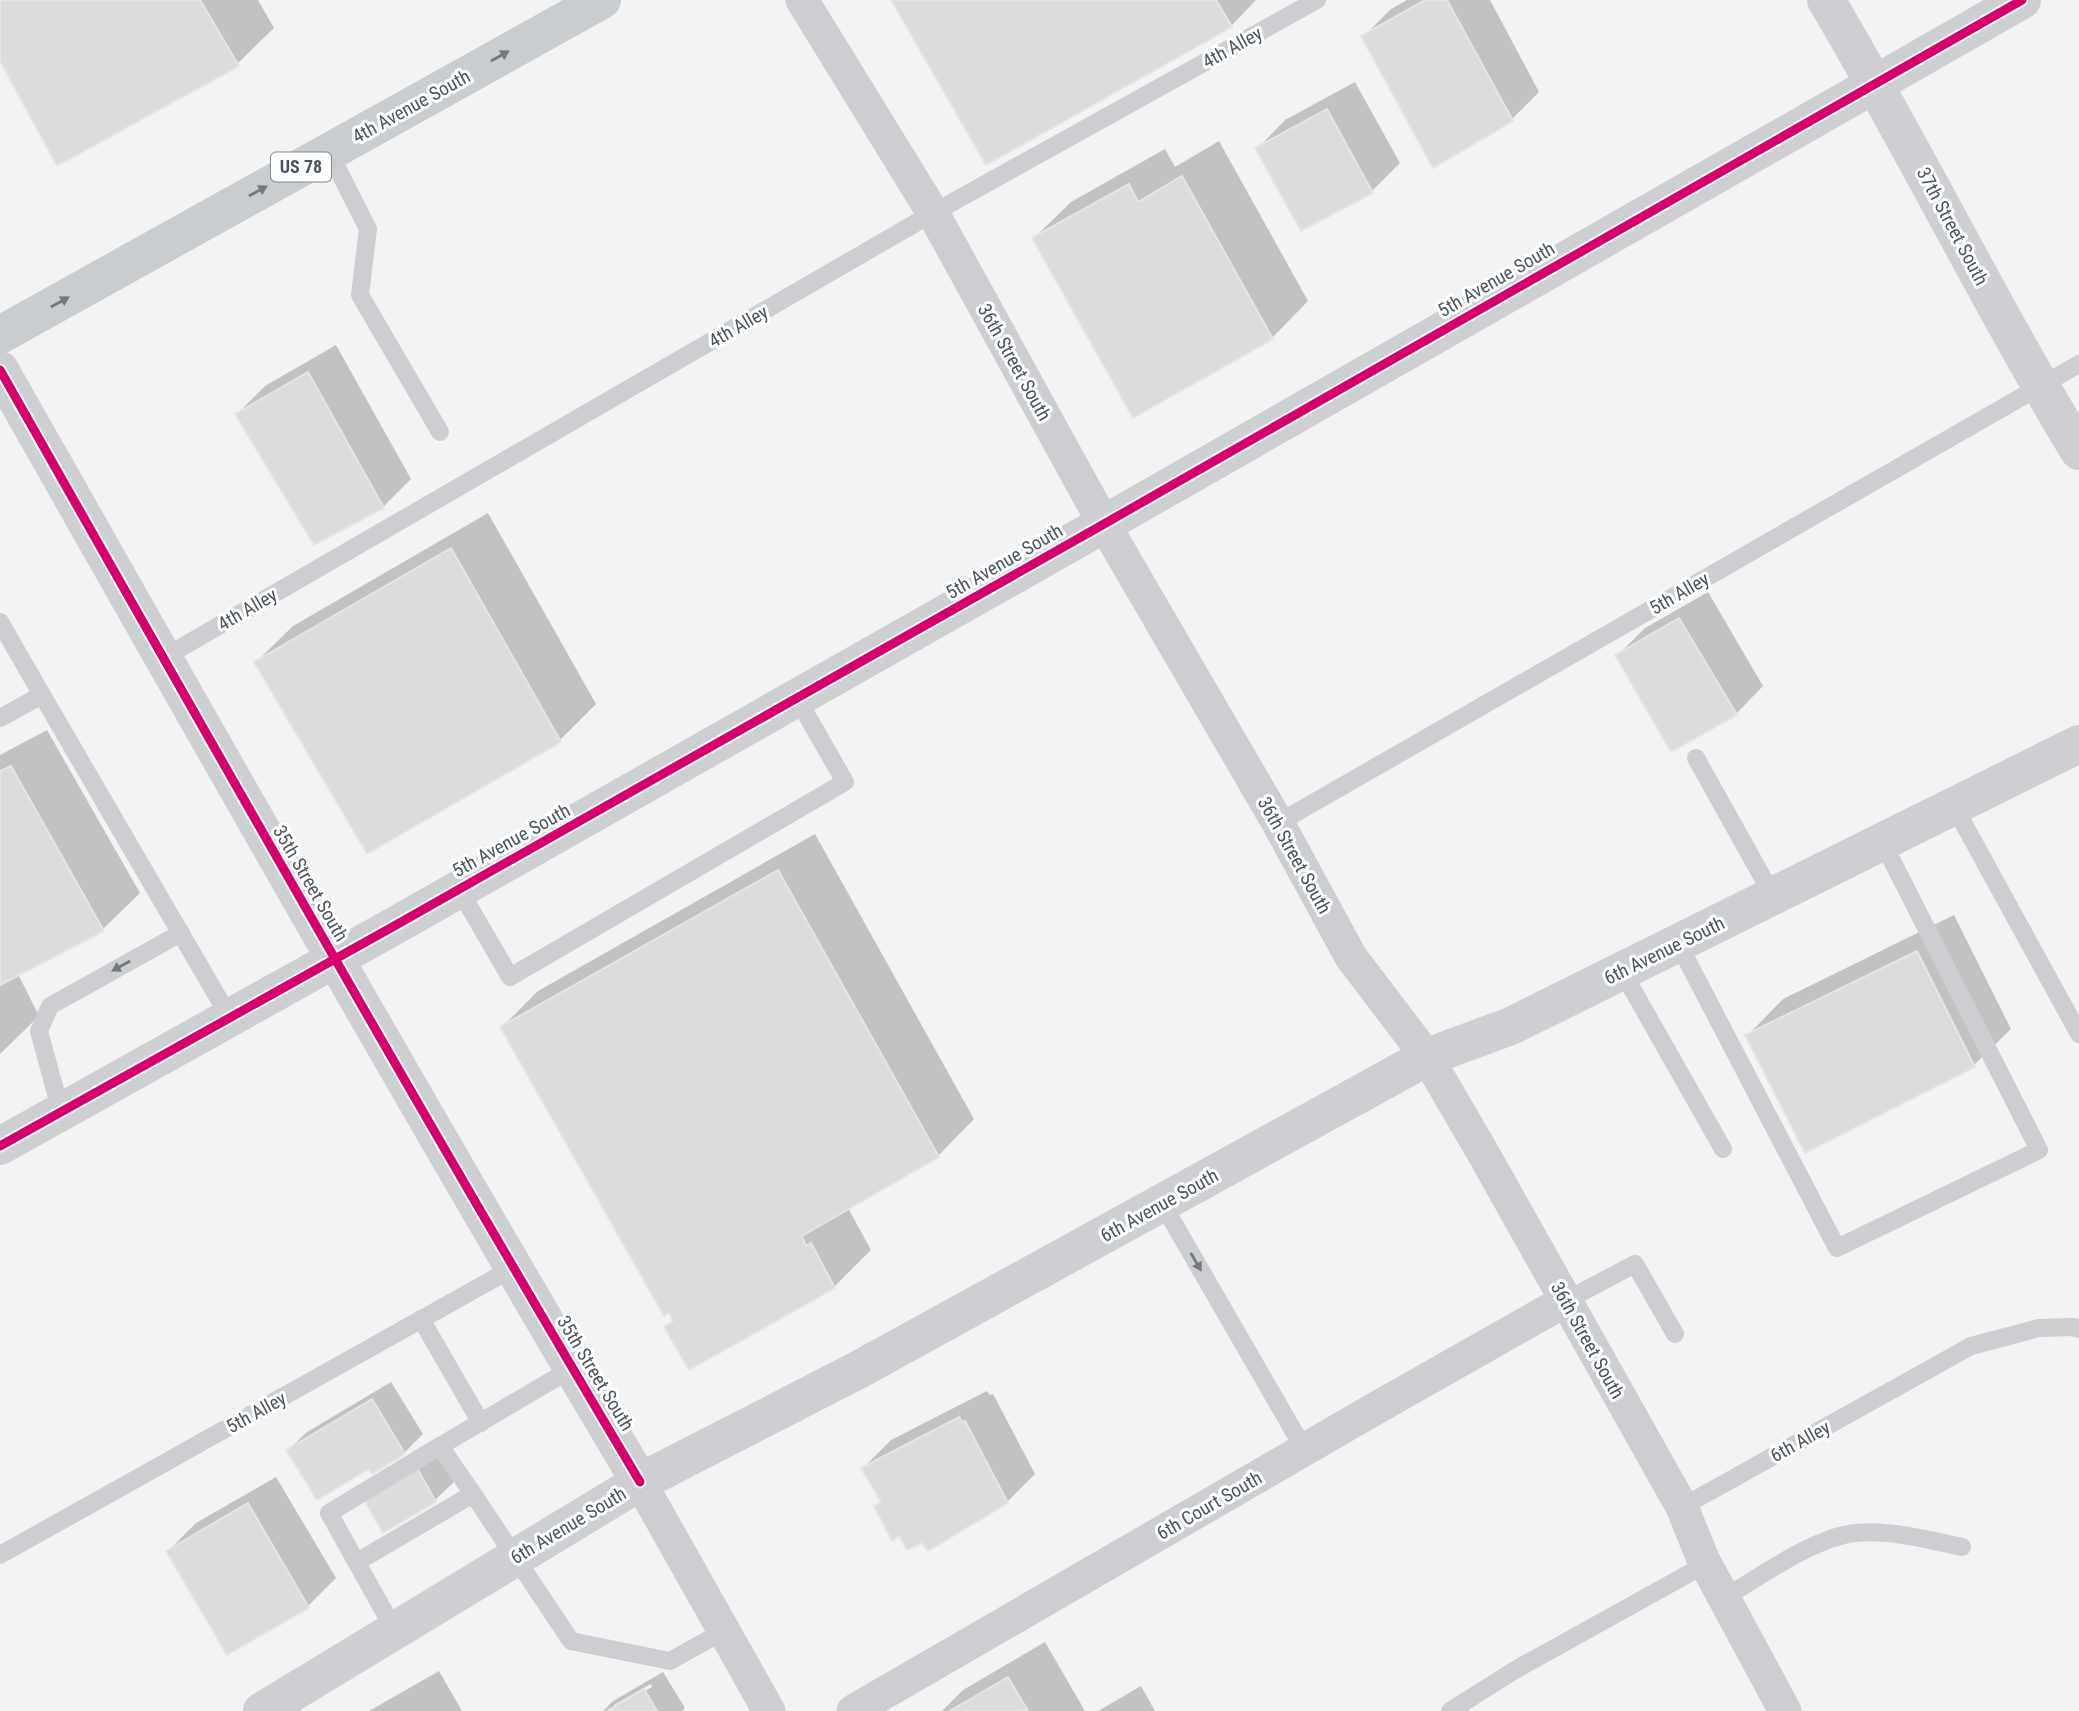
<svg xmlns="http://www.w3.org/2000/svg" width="2079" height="1711" font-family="'Roboto Condensed',sans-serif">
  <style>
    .shadow { fill: #0003; fill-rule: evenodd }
    .building { fill: #dcdcdd; stroke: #e4e5e5; stroke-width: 2 }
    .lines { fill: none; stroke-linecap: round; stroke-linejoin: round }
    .lane { stroke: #ccced1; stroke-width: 18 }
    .street { stroke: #ccced1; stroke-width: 33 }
    .secondary { stroke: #cdcfd2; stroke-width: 38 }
    .primary { stroke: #c9cdcf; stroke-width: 38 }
    .cycleway-casing { stroke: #fff; stroke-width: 13 }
    .cycleway { stroke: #d6006c; stroke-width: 9 }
    .oneway { fill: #707981 }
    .oneway2 { fill: #717981 }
    .labels { text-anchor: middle; stroke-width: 6; stroke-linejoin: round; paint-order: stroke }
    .shield { fill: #fff; stroke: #80888f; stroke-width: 2 }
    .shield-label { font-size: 18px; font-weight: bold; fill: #4a555f }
    .street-label { font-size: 19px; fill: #4a555f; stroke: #fff }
  </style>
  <rect width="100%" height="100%" fill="#f3f3f3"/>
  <g class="shadow">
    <polygon points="0,0 258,0 274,28 237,64 0,58"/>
    <polygon points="893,0 1256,0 1231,26"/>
    <polygon points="1407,0 1490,0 1539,92 1512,119 1363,37 1391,9"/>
    <polygon points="1355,82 1400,163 1372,191 1302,229 1258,148 1285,120"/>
    <polygon points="1219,141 1308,301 1272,338 1034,238 1071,202 1165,149 1175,167"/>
    <polygon points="336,345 411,479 383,507 237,414 265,386"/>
    <polygon points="488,513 596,704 560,740 256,662 293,626"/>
    <polygon points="1708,592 1763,686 1736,714 1618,655 1645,628"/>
    <polygon points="47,730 140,893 103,929 18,974 39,1016 0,1054 0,755"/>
    <polygon points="815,834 974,1119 938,1156 848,1208 871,1250 834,1287 690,1368 666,1327 674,1319 502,1027 538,991"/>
    <polygon points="1954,915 2011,1029 1974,1065 1805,1151 1747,1036 1783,999"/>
    <polygon points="391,1382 423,1434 404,1453 370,1467 288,1450 307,1432"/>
    <polygon points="987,1391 990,1395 993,1394 1035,1474 1007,1502 923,1540 900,1533 876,1506 882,1500 863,1468 891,1440"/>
    <polygon points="436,1451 454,1482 435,1500 383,1530 365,1499"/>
    <polygon points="276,1477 336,1578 308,1606 228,1653 168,1551 196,1523"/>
    <polygon points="1045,1642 1085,1711 942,1711 963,1690"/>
    <polygon points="439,1671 462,1711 369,1711"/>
    <path d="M663,1672L685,1708L682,1711H603L613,1701ZM651,1684L652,1687L614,1709V1705Z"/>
    <polygon points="1141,1686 1155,1711 1098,1711"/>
  </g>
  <g class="building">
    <polygon points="0,0 200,0 239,66 57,166 0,61"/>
    <polygon points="891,0 1216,0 1232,27 986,165"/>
    <polygon points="1425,0 1447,0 1513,121 1433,168 1361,36"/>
    <polygon points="1327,109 1373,193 1301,231 1255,148"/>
    <polygon points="1182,176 1273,339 1133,418 1032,238 1129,184 1138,202"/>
    <polygon points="308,372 384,508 314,545 235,414"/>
    <polygon points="451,548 561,742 367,854 254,662"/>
    <polygon points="1679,618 1737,715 1671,752 1615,655"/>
    <polygon points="11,766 104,931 0,985 0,771"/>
    <polygon points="778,870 939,1157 802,1236 806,1246 811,1243 835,1288 689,1370 664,1327 673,1321 669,1313 664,1316 500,1027"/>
    <polygon points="1917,951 1975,1067 1805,1153 1745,1035"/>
    <polygon points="372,1399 405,1454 372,1474 369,1469 317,1500 286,1450"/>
    <polygon points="959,1417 962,1422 965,1421 1008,1503 928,1551 922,1543 907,1550 899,1536 892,1541 874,1506 881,1502 861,1468"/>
    <polygon points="417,1468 436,1502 383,1533 363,1498"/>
    <polygon points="248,1503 309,1608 227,1655 166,1551"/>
    <polygon points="1008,1677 1028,1711 950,1711"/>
    <polygon points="644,1689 657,1711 607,1711"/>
  </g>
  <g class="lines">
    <g class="lane">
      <polyline points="329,152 368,229 360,295 440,432"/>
      <polyline points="0,622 42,695"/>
      <polyline points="163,658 933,213 1317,0"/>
      <polyline points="0,718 42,695 230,1018"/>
      <polyline points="1696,758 1773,896"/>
      <polyline points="1954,806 2079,1034"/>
      <polyline points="1278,823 2079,364"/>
      <polyline points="459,889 510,977 845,782 797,698"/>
      <polyline points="1678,943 1837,1248 2039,1150 1882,841"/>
      <polyline points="1622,971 1723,1149"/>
      <polyline points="61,1112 39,1031 50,1006 181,933"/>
      <polyline points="1162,1203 1304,1449"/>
      <polyline points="1565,1301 1635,1264 1675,1334"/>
      <polyline points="421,1319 481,1423"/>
      <polyline points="440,1446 573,1368"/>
      <polyline points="1682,1507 1971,1346 2039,1328 2074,1327 2079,1329"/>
      <polyline points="0,1555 513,1268"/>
      <polyline points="357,1562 473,1494 571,1641 670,1661 724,1631"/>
      <path d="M1724,1598C1761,1576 1813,1538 1855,1533C1888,1529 1929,1540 1962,1547"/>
      <polyline points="395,1631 329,1513 440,1446 473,1494"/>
      <polyline points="1450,1711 1515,1670 1706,1564"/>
    </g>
    <g class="street">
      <polyline points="802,0 933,213 1104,524 1278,823 1351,957 1427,1057 1483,1153 1682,1507 1703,1559 1785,1711"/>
      <polyline points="640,1482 769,1711"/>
      <polyline points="853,1711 1378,1407 1565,1301"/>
    </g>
    <g class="secondary">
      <path d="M1826,0C1914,148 1990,304 2079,451"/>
      <path d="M0,370C211,742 421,1114 640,1482"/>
      <polyline points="0,1146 396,925 1104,524 2022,0"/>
      <polyline points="262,1711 640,1482 858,1370 1427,1057 1511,1026 2079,744"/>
    </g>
    <polyline class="primary" points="0,335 602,0"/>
    <defs>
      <g id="cycleway">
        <path d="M0,370C211,742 421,1114 640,1482"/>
        <polyline points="0,1146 396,925 1104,524 2022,0"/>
      </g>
    </defs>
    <use href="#cycleway" class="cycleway-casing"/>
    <use href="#cycleway" class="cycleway"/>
  </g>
  <defs><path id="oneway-solid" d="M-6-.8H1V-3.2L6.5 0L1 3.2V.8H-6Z" transform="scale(1.75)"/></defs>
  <g class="oneway">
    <use href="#oneway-solid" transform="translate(500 56) rotate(-29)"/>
    <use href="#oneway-solid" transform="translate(258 191) rotate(-29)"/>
    <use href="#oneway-solid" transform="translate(60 302) rotate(-29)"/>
  </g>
  <g class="oneway2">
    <use href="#oneway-solid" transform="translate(121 966) rotate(151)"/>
    <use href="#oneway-solid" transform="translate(1196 1262) rotate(60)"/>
  </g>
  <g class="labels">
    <rect class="shield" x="271" y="152.5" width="60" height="29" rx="5"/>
    <g class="shield-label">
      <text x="301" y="173">US 78</text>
    </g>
    <g class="street-label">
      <text transform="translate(1232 47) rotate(-29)" y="7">4th Alley</text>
      <text transform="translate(411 106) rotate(-29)" y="7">4th Avenue South</text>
      <text transform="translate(1953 226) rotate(62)" y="7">37th Street South</text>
      <text transform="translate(1496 279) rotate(-30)" y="7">5th Avenue South</text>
      <text transform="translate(738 326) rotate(-30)" y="7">4th Alley</text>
      <text transform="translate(1015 362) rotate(61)" y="7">36th Street South</text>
      <text transform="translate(1004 561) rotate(-30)" y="7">5th Avenue South</text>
      <text transform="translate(1679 593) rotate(-30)" y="7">5th Alley</text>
      <text transform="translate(247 609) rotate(-30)" y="7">4th Alley</text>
      <text transform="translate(511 840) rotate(-29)" y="7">5th Avenue South</text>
      <text transform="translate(1295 855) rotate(61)" y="7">36th Street South</text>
      <text transform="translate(311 883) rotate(60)" y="7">35th Street South</text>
      <text transform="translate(1664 950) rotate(-26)" y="7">6th Avenue South</text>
      <text transform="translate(1159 1205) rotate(-29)" y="7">6th Avenue South</text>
      <text transform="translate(1588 1340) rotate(61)" y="7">36th Street South</text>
      <text transform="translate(596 1373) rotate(59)" y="7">35th Street South</text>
      <text transform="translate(256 1412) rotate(-29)" y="7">5th Alley</text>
      <text transform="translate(1800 1441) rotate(-29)" y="7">6th Alley</text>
      <text transform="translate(1209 1505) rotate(-30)" y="7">6th Court South</text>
      <text transform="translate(568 1525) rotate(-31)" y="7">6th Avenue South</text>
    </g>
  </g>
</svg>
